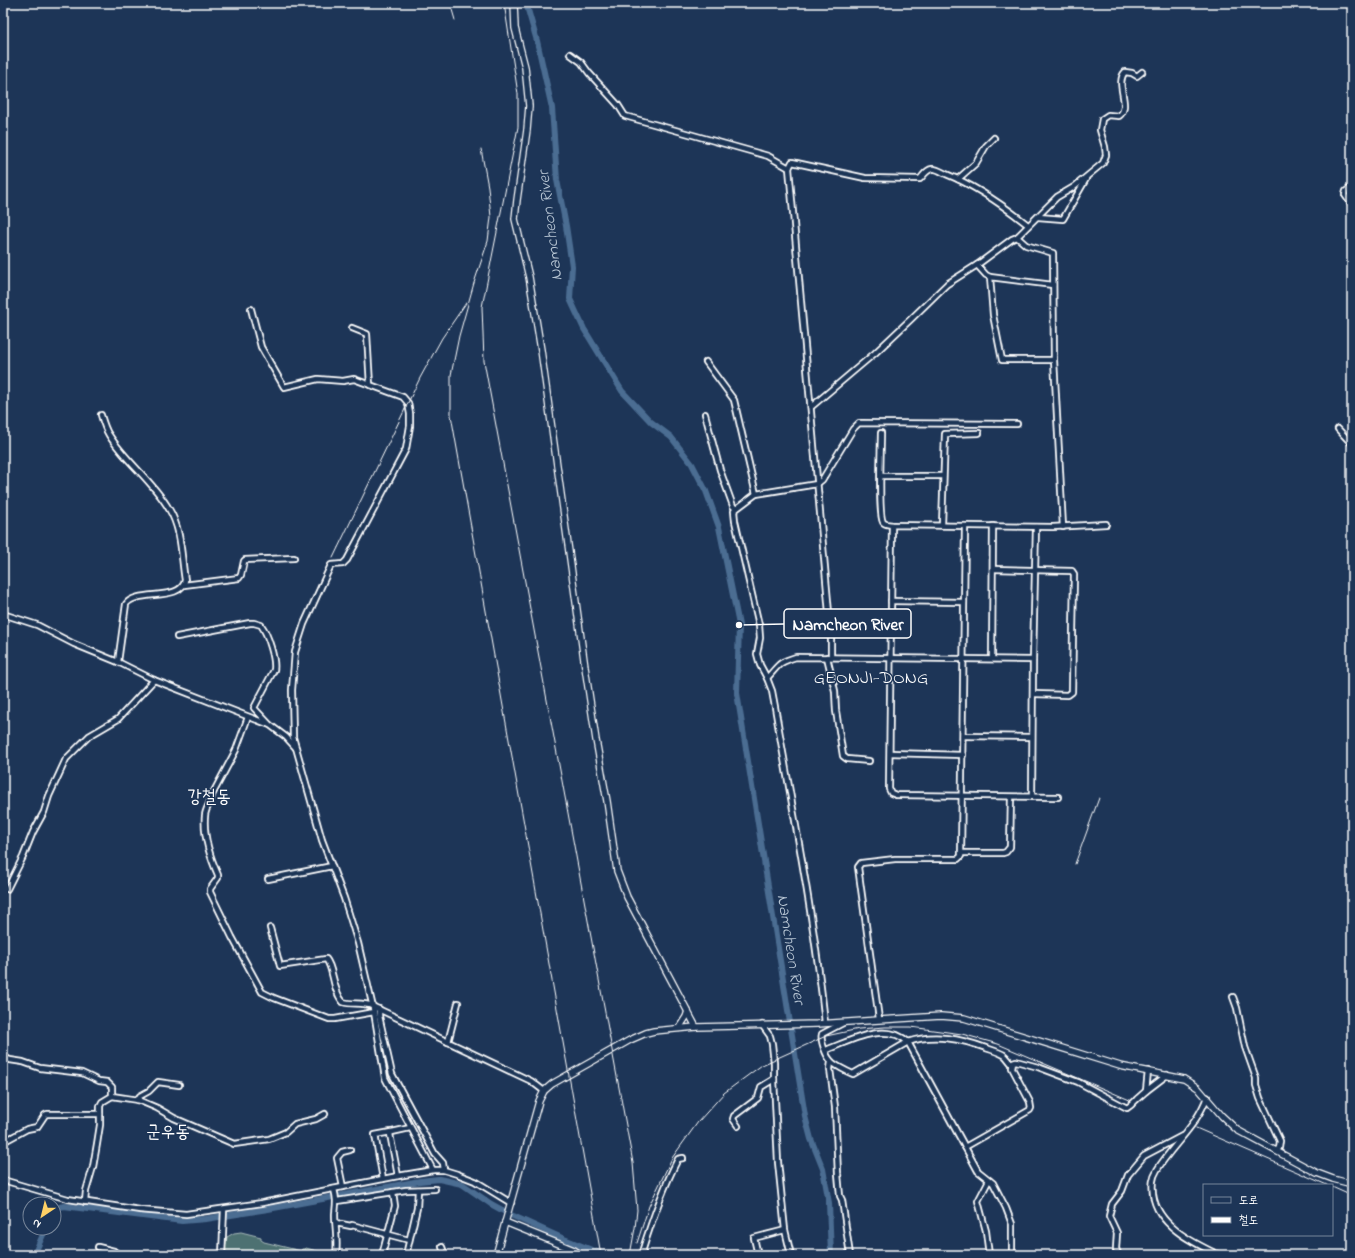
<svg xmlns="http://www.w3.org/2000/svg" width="1355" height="1258" font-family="'Indie Flower','Poor Story',sans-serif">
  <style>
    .green { fill: #4e7172; stroke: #a6b8b8 }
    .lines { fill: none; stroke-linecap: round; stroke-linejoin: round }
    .river { stroke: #4b6d92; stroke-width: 6 }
    .minor-casing { stroke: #fff; stroke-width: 8 }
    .major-casing { stroke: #fff; stroke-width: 8 }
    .minor { stroke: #1d3557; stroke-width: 4.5 }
    .major { stroke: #1d3557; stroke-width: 5.5 }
    .rail { stroke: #fff; stroke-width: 1 }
    .minor-bridge-casing { stroke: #fff; stroke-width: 8; stroke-linecap: butt }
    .minor-bridge { stroke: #1d3557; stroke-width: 4.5 }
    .labels { text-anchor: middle; stroke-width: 3; stroke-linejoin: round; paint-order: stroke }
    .water-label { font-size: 17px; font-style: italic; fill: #b7c5d3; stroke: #1d3557 }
    .quarter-label { font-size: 18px; fill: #fff; stroke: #1d3557 }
    .leader { fill: none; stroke: #fff; stroke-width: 1.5 }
    .callout-dot { fill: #fff; stroke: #1d3557; stroke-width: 1.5 }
    .callout { fill: #1d3557; stroke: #fff; stroke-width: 1.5 }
    .callout-label { font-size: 17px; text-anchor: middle; font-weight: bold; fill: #fff }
  </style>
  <rect width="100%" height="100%" fill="#1d3557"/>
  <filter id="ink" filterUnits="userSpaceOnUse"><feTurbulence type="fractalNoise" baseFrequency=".025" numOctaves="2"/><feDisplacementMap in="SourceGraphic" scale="8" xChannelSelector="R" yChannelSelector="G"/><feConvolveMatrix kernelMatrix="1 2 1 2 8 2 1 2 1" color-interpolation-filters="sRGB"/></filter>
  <g filter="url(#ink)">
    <polygon class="green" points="241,1232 261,1237 261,1240 264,1242 301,1251 302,1249 305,1249 306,1248 324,1253 326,1255 224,1255 227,1237 234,1233"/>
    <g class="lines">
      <g class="river">
        <polyline points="526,3 537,41 552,108 557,180 566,226 572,266 570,299 584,329 622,391 651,422 671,437 692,464 706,491 719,527 739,625 737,693 805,1116 811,1139 823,1169 829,1203 831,1255"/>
        <polyline points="54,1215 60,1207 64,1206 182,1221 206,1219 268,1209 420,1181 439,1179 462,1184 491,1204 511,1215 564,1239 597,1252 611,1255"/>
        <polyline points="34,1255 46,1228"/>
      </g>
      <defs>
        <g id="minor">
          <polyline points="570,54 581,62 589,73 618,105 625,116 768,156 789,168"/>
          <polyline points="958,179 976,163 986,146 994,138"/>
          <polyline points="1352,187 1346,191 1345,195 1352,205"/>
          <polyline points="1038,217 1063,219 1086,179"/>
          <polyline points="1017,237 1026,245 1053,253 1054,360 1063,527"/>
          <polyline points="977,265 986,275 990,277 993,315 1002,360 1054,360"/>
          <polyline points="990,277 1053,285"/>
          <polyline points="251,309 261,347 284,387 318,379 343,381 354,379 403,397 408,403 410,414 410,426 406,449 347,560 343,564 331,565 304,624 295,652 292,690 293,737 322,840 344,898 358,943 374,1012 385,1078 433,1170"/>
          <polyline points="352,328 367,334 370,385"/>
          <polyline points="706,362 734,400 756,494"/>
          <path d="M811,407L875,353L911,319L947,284L977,265L1012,239L1017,237L1057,197L1074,187L1103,163L1106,155L1105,147L1100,130L1102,119L1108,115L1119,116C1132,106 1114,84 1125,72L1132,73L1137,76L1142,72"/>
          <polyline points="705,414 720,470 733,506 736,509"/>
          <path d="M101,415C103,422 105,429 109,435C126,462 153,481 169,509C182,530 181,556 185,580C182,602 137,589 126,604L118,662"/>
          <polyline points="1338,429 1352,444"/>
          <path d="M881,433C881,447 878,514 883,522C885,525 889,524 892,525"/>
          <polyline points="881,476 943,476"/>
          <polyline points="942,525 945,434 979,433"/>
          <polyline points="993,569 1072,571 1074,574 1072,692 1068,695 1034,694"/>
          <polyline points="184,585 239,578 241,575 244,561 245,560 294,558"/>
          <polyline points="891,601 964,602"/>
          <polyline points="3,614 37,625 74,644 118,662 154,680 270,725 286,737 296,748"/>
          <path d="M177,637L250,623H254L261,625C268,634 276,660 274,670L254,708L269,724"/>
          <polyline points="827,657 835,691 836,711 843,756 847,759 869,761"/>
          <path d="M831,657V635L789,168L792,162L865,178L920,179C924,175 926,170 932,169C936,168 942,172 946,174C976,186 1003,205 1028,225"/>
          <polyline points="992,659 993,526"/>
          <polyline points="1033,660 1036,527"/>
          <polyline points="767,678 760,665 757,654 760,638 759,625 735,521 734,511 736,509 756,494 817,484 822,480 853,429 859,423 1017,424"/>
          <path d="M248,717L236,750L212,795C211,803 205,809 205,816C203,836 210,857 218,875V878L210,889V892L232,937L262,992L274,998L329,1019H335L374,1012"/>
          <polyline points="963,736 1032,737"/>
          <polyline points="890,753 963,755"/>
          <polyline points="1058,797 896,795 891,793 889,789 892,525 1053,527 1106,524"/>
          <polyline points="961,853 1003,853 1006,852 1010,847 1011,797"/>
          <polyline points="268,879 332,866"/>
          <polyline points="7,889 23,857 33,832 44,812 49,796 66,759 89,736 118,719 154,680"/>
          <path d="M270,928L280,966L326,959C334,968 332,990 343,1002C352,1005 362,1002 372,1006L531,1081L544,1091"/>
          <polyline points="1233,997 1237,1008 1245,1047 1256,1078 1256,1085 1260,1098 1280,1141 1279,1148 1276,1151"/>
          <polyline points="379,1009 379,1016 392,1074 435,1154 443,1163 444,1170"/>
          <polyline points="879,1019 858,867 861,863 895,859 958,859 961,856 965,526"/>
          <path d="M825,1023C814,917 793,812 775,707L772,691L767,678C780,664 777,663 796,657L1033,660L1032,797"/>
          <path d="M843,1023L822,1034C820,1040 826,1056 831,1061C834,1065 848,1072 853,1074L908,1042C934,1033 961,1039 986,1048C992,1050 999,1052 1004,1055C1007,1057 1009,1061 1012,1064"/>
          <polyline points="762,1025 770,1036 772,1044 774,1063 774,1079 778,1162 785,1230 791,1255"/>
          <polyline points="448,1042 458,1003"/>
          <path d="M826,1050C849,1041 886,1021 908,1042L978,1171L993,1183L1006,1208L1012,1224V1251L1014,1255"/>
          <polyline points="3,1057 10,1060 23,1062 40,1068 82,1073 99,1081 107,1082 112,1087 112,1096 102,1102 100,1106 100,1125 97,1144 93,1167 86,1191 85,1202"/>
          <polyline points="831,1062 830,1069 835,1107 838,1174 840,1196 842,1200 850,1255"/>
          <polyline points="1148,1071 1146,1091 1167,1075"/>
          <polyline points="112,1096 138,1100 157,1108 174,1118 234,1144 269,1139 286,1132 295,1124 316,1119 325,1114"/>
          <path d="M1207,1097C1197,1126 1172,1145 1157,1170C1152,1178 1152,1185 1153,1194C1157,1226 1194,1243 1219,1255"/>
          <polyline points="1137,1099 1146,1091"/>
          <polyline points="137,1100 140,1096 149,1091 158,1082 179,1085"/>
          <polyline points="738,1126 733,1119 734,1116 758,1098 761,1087 774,1079"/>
          <polyline points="3,1142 27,1129 37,1127 45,1115 47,1114 100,1114"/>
          <polyline points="965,1147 1030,1110 1031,1108 1030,1102 1012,1068 1013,1062 1016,1061 1038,1067 1078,1082 1127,1108 1131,1105"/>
          <polyline points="398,1176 390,1134 392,1132 410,1128"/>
          <polyline points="383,1179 375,1135 391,1132"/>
          <polyline points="3,1180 68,1199 140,1210 186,1214 262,1203 398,1176 433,1170 444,1170 457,1174 475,1181 511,1203"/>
          <polyline points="989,1180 978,1201 986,1231 989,1255"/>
          <polyline points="343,1187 337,1158 342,1152 350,1150"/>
          <path d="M334,1189C337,1201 336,1203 335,1214C335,1228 338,1241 336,1255"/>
          <polyline points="337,1201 406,1190 435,1189"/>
          <polyline points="336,1223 351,1226 352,1225 409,1240"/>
          <polyline points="98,1247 114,1251 119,1255"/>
          <polyline points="442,1247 445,1255"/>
          <polyline points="222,1255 224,1209"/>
          <polyline points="382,1255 395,1206 393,1192"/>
          <polyline points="406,1255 417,1208 418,1190"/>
          <path d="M643,1255L642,1252C652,1220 662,1190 678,1159L683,1158"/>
          <polyline points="758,1255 754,1238 785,1230"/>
          <polyline points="1119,1255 1116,1249 1117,1233 1109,1216 1112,1204 1122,1191 1128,1175 1144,1156 1182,1136"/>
        </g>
        <g id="major">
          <polyline points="514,3 515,28 525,67 529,106 527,130 517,200 515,219 529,277 541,350 585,667 596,740 607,801 617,871 627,897 696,1027"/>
          <polyline points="679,1028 686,1017 688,1011"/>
          <polyline points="505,1222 574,1250 582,1255"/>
          <polyline points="496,1255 539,1101 544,1091 552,1084 630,1040 646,1033 654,1031 696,1027 817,1024 941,1016 964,1018 1120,1066 1184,1079 1198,1088 1222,1116 1237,1130 1317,1173 1333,1179 1352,1184"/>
        </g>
      </defs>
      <use href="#minor" class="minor-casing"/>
      <use href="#major" class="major-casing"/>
      <use href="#minor" class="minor"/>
      <use href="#major" class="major"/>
      <g class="rail">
        <polyline points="450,3 455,20"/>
        <polyline points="504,3 518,94 518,127 482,307 484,361 633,1163 637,1210 635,1228 630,1255"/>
        <polyline points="481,149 488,187 491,217 488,241 474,283 459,336 451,375 451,415 601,1255"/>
        <polyline points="333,558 420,378 442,338 466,303"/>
        <polyline points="1075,864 1099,798"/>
        <polyline points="1196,1128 1327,1185"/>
        <polyline points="1332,1187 1352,1196"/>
        <polyline points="637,1243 649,1206 672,1158 698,1122 724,1093 762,1065 826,1036 859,1029 885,1027 911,1027 962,1034 998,1044 1132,1101"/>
      </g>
      <defs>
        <polyline id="minor-bridge" points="1131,1105 1137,1099"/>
      </defs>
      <use href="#minor-bridge" class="minor-bridge-casing"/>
      <use href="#minor-bridge" class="minor-bridge"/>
    </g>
  </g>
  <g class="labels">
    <g class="water-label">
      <text transform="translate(549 226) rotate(-97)" y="6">Namcheon River</text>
      <text transform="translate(792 949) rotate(81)" y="6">Namcheon River</text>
    </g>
    <g class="quarter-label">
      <text x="871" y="683">GEONJI-DONG</text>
      <text x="209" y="802">강철동</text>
      <text x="168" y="1137">군우동</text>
    </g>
  </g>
  <path class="leader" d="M739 625L784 624"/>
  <circle class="callout-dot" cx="739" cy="625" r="4"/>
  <rect class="callout" x="784" y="609" width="127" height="29" rx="4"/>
  <g class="callout-label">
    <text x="848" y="630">Namcheon River</text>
  </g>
  <rect width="1355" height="1258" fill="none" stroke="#1d3557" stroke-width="16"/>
  <rect x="8" y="8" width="1339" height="1242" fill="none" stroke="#fff" stroke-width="1.5" filter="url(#ink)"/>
  <rect x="1203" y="1184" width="130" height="52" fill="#1d3557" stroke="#77869a"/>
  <rect x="1211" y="1197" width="20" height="6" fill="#1d3557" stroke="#77869a"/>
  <text x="1239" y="1204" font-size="12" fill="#ffffff">도로</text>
  <rect x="1211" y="1217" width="20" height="6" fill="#ffffff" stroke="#77869a"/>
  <text x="1239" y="1224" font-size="12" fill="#ffffff">철도</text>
  <g transform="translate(42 1216) rotate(215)"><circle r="19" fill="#1d3557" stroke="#77869a"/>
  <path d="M0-3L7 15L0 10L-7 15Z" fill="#ffd166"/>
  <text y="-6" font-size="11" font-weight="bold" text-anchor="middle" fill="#ffffff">N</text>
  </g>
</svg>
